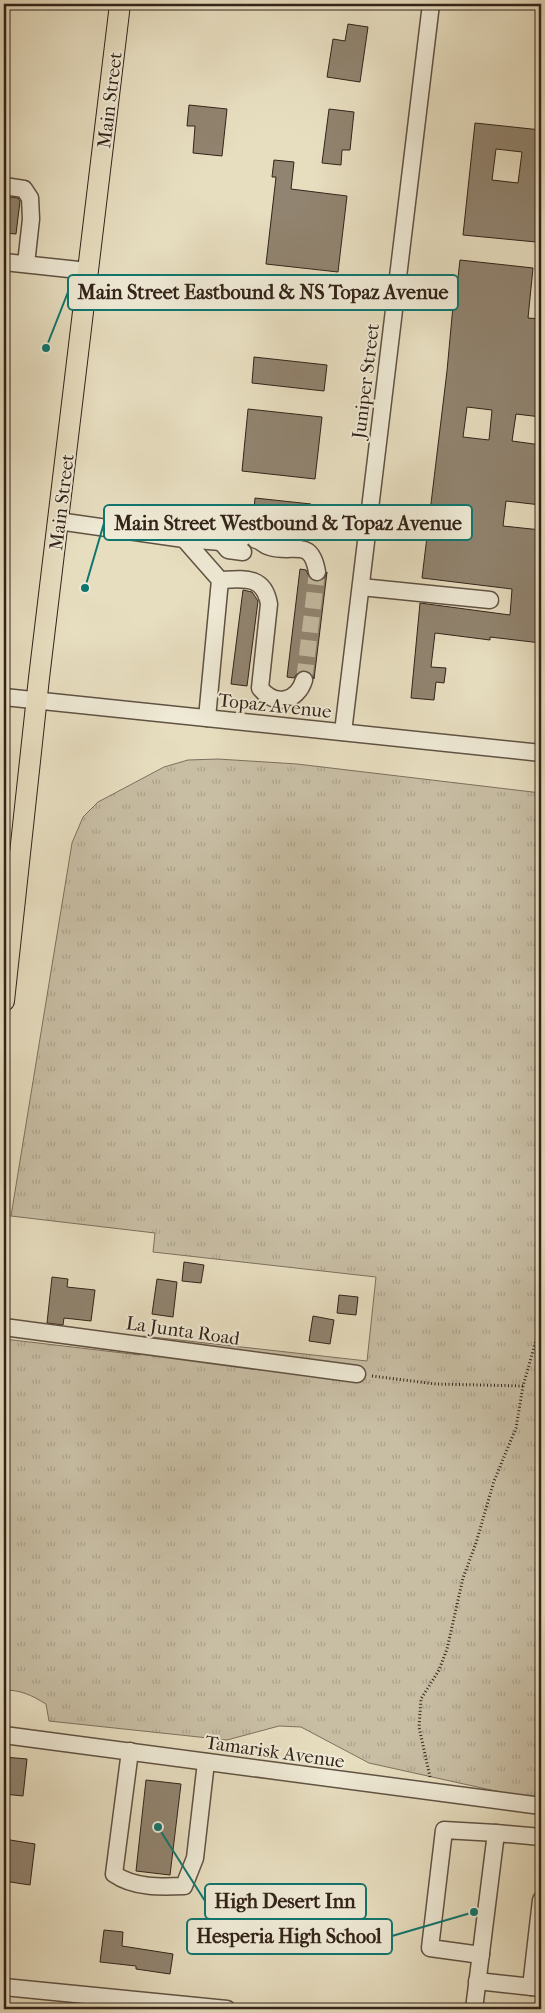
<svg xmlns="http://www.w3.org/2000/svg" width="545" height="2013" font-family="'IM FELL French Canon',serif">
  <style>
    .grass { fill: url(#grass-tufts); stroke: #7e705e }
    .building { fill: #918470; stroke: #332319; fill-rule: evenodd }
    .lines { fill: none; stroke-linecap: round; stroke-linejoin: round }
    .minor-tunnel { stroke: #c3b99f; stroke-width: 16; stroke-dasharray: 16 8; stroke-linecap: butt }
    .minor-casing { stroke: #605243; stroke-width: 19 }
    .major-casing { stroke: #332319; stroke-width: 22 }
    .path { stroke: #332319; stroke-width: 3; stroke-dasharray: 1 2.5; stroke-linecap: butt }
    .minor { stroke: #efead6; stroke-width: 16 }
    .major { stroke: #e7dec0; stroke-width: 20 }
    .labels { text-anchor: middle; stroke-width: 4; stroke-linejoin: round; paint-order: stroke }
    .street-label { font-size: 19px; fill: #332319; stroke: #efead6 }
    .leader { fill: none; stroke: #0f766e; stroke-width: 2 }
    .callout-dot { fill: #0f766e; stroke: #efead6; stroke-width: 2 }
    .callout { fill: #efead6; stroke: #0f766e; stroke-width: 2 }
    .callout-label { font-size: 20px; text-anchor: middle; font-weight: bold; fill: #332319 }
  </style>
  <defs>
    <pattern id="grass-tufts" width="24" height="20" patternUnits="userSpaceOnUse" patternTransform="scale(1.25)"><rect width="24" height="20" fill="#c8bea4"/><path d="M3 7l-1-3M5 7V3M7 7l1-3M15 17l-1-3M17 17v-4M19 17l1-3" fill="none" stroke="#aca38d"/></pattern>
  </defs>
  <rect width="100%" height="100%" fill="#e7dec0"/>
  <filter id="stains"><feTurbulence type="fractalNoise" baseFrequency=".004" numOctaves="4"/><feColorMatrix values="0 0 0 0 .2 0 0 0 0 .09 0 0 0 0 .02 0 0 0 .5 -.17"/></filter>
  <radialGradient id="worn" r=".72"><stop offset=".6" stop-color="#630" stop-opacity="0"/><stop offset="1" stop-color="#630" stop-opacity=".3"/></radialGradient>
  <path class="grass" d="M218,759L297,764L541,793V1799L509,1794L369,1763L301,1727L279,1726L227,1740L49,1721L46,1704C31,1695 21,1690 4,1690V1339L140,1355L143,1336L367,1361L376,1277L153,1252L155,1233L11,1216L72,843L83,817L98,802L164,767L188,760Z"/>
  <g class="building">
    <polygon points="348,24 368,27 360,82 327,77 333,39 345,41"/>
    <polygon points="189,105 227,109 222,156 193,153 195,126 187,126"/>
    <polygon points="329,109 354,112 350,150 342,150 341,165 322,163"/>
    <path d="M475,123L541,130V190L536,242L463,235ZM496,149L522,152L518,183L492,180Z"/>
    <polygon points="274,160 294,162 291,189 347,196 338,272 266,264 276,177 272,177"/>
    <polygon points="4,196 18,198 20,201 16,234 4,233"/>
    <path d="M460,260L533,268L528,318L541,319V417L516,414L512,441L541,445V505L506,501L503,526L541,530V643L490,637V640L435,633L431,667L446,668L444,683L436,682L434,700L411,698L420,603L510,615L512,589L422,578L447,371L454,295H456ZM467,407L492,410L489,440L463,437Z"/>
    <polygon points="254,357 327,365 324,391 252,383"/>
    <polygon points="248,409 322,417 315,479 242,471"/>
    <polygon points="255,498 311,504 308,530 263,525 263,521 253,520"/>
    <polygon points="300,569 306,570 310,579 315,582 324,579 327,572 314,679 312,674 303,670 298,672 294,678 287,677"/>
    <polygon points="243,590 252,592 258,601 247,686 231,684"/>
    <polygon points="184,1262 204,1265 201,1283 182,1281"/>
    <polygon points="52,1277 68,1279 67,1287 95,1290 91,1321 64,1318 63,1325 47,1323"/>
    <polygon points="157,1279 177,1282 173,1317 152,1314"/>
    <polygon points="339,1295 358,1297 356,1315 337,1313"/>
    <polygon points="313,1316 334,1320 330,1344 309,1341"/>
    <polygon points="4,1757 27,1759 23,1796 4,1794"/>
    <polygon points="146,1780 181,1784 170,1875 136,1871"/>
    <polygon points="4,1839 35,1844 30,1885 4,1881"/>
    <polygon points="104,1930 123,1932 122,1946 173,1954 170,1974 136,1969 136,1966 100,1962"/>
  </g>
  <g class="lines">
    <polyline class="minor-tunnel" points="304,680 317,572"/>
    <defs>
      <g id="minor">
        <polyline points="4,186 24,189 30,198 31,219 26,264"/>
        <polyline points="4,262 88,271"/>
        <polyline points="58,521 184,539 221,542 231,537 243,538"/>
        <polyline points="184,539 220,580 207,718"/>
        <path d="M256,540C262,541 264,546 270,547C294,554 311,537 317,572"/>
        <polyline points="221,542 228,550 243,552"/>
        <path d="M220,580C244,579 264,575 269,604L260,688C275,707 297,702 304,680"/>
        <polyline points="361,587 490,600"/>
        <polyline points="4,697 541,753"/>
        <polyline points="343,732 431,4"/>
        <polyline points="4,1327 357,1374"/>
        <polyline points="4,1735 541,1806"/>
        <path d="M130,1751L114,1874C134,1888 161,1887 184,1886L195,1858L206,1762"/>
        <polyline points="481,1955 430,1948 444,1830 496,1833"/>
        <polyline points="477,1981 541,1988"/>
        <polyline points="4,1987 227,2009"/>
        <polyline points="531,1987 541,1900"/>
        <polyline points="474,2009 496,1833 541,1837"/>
      </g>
      <polyline id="major" points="4,1001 39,678 120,4"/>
    </defs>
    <use href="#minor" class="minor-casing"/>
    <use href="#major" class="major-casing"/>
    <g class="path">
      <polyline points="372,1376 436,1384 523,1386"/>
      <polyline points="430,1777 419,1727 421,1699 439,1670 447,1649 463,1578 476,1543 494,1481 516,1428 523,1386 541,1323"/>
    </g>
    <use href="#minor" class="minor"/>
    <use href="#major" class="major"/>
  </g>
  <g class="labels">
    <g class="street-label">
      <text transform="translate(109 100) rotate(-83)" y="7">Main Street</text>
      <text transform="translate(365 381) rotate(-83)" y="7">Juniper Street</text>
      <text transform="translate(61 502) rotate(-83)" y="7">Main Street</text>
      <text transform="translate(275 705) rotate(6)" y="7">Topaz Avenue</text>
      <text transform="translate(183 1330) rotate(8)" y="7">La Junta Road</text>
      <text transform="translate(275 1751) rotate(8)" y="7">Tamarisk Avenue</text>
    </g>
  </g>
  <path class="leader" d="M46 348L68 292M85 588L104 523M158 1827L205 1901M474 1912L392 1936"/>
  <g class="callout-dot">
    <circle cx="46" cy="348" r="5"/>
    <circle cx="85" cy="588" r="5"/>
    <circle cx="158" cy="1827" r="5"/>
    <circle cx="474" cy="1912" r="5"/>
  </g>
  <g class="callout">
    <rect x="68" y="275" width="390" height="35" rx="5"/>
    <rect x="104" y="505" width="368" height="35" rx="5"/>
    <rect x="205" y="1884" width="161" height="35" rx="5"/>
    <rect x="187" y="1919" width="205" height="35" rx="5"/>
  </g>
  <g class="callout-label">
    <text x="263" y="299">Main Street Eastbound &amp; NS Topaz Avenue</text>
    <text x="288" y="530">Main Street Westbound &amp; Topaz Avenue</text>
    <text x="285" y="1908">High Desert Inn</text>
    <text x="289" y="1943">Hesperia High School</text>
  </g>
  <rect width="545" height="2013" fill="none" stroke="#e7dec0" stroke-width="20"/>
  <rect x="5" y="5" width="535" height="2003" fill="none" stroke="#332319" stroke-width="2.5"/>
  <rect x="10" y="10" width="525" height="1993" fill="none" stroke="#332319"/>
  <rect width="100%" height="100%" filter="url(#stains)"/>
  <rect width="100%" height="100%" fill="url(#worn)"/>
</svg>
